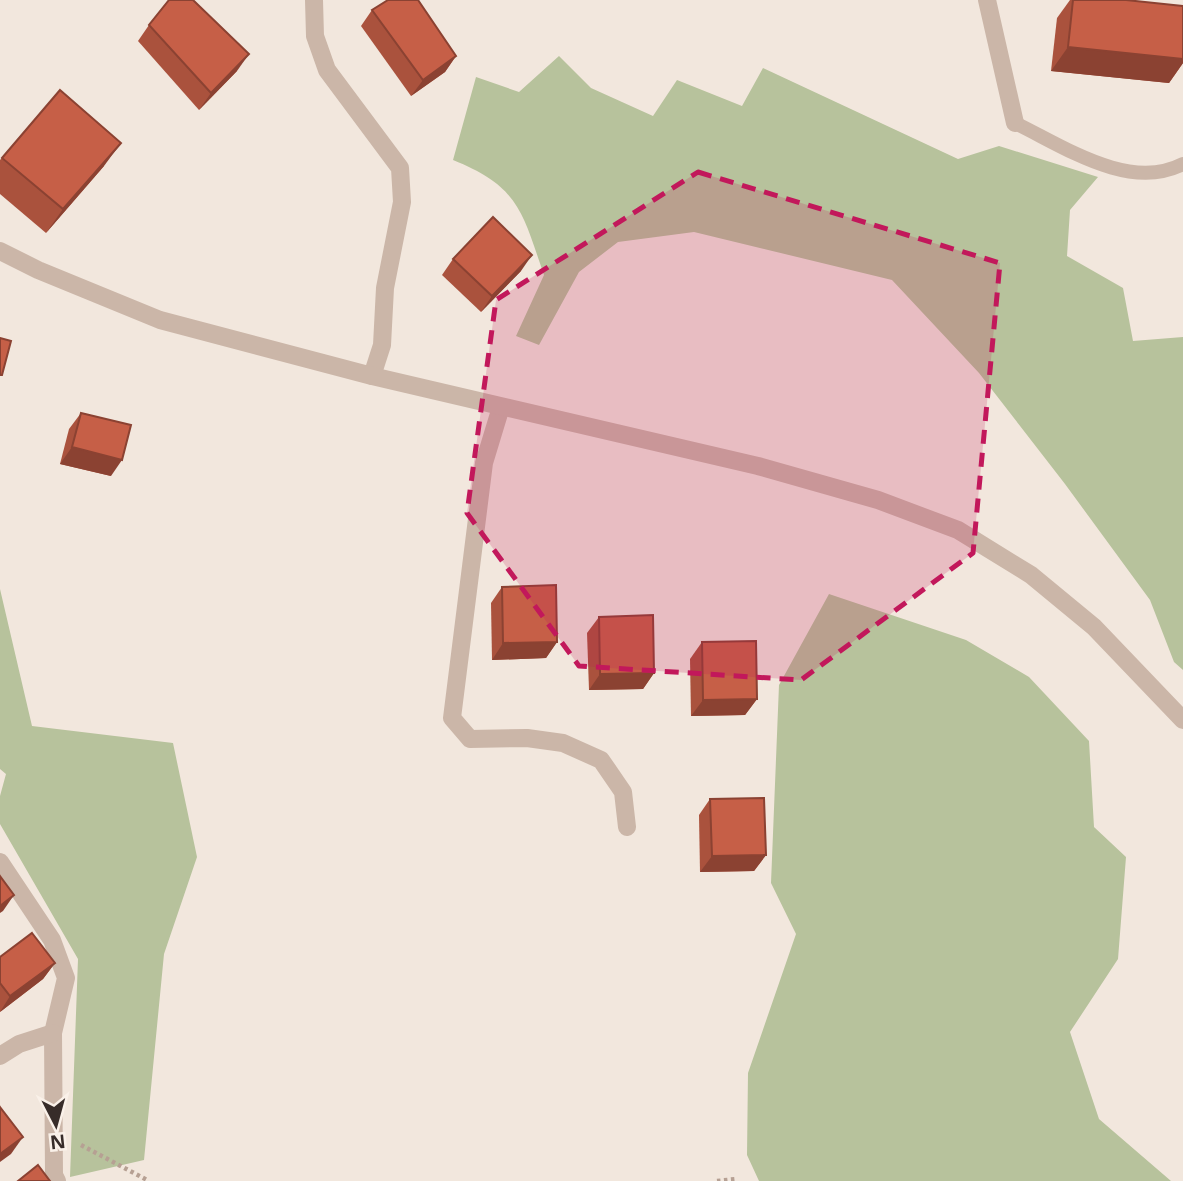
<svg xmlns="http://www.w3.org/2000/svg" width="1183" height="1181" font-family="'Noto Sans',sans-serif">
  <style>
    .green { fill: #b7c29c }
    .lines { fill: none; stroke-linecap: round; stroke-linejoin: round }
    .path { stroke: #b6a093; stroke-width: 4.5; stroke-dasharray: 3.5 3.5; stroke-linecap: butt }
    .service { stroke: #cbb6a8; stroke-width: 14 }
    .minor { stroke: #cbb6a8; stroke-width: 18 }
    .tertiary { stroke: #cbb6a8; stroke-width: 18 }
    .wall { fill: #aa523d }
    .shaded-wall { fill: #8b4232 }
    .building { fill: #c65f47; stroke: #8b4232; stroke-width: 2 }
    .marked { fill: #c2185b; fill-opacity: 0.2; stroke: #c2185b; stroke-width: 5; stroke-dasharray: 14 9; stroke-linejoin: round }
  </style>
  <rect width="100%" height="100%" fill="#f2e7dd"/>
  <g class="green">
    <path d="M559,56L591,88L653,116L677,80L742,106L763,68L958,159L999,146L1098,177L1070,210L1067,256L1123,288L1133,341L1183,337V670L1174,662L1150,600L1065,484L979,373L892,280L694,232L618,242L579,272L539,345L516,336L544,275C522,212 520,187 453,160L476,77L519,92Z"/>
    <polygon points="0,589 32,726 173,743 197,857 164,954 144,1160 70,1177 78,959 0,824 0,796 6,774 0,769"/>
    <polygon points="829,594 966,640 1029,677 1089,741 1094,827 1126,857 1118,959 1070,1032 1099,1119 1171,1181 759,1181 747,1155 748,1073 796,934 771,883 779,685"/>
  </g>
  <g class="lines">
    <g class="path">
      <polyline points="81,1145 149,1181"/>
      <polyline points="717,1181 737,1179"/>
    </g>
    <path class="service" d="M1015,123C1063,146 1129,192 1183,164"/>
    <g class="minor">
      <polyline points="314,0 315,36 327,70 400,168 402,202 385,288 382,345 372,376"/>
      <polyline points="987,0 1015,123"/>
      <polyline points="501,407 484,463 452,718 470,739 527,738 563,743 601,760 623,792 627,827"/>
      <polyline points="0,862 52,940 66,978 53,1033 54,1175 57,1181"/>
      <polyline points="0,1056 19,1044 53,1033"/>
    </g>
    <polyline class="tertiary" points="0,251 38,270 160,320 372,376 758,466 878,500 958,530 1031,575 1094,627 1183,720"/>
  </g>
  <g class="wall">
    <polygon points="1070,0 1126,0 1183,6 1183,63 1169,83 1051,71 1057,18"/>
    <polygon points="372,10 456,56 445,72 411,96 361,26"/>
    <polygon points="149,25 237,71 199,110 138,41"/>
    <polygon points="60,90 104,166 46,233 0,194 0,160"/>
    <polygon points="453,259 521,271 481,312 442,275"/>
    <polygon points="81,413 111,476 60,464 69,429"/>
    <polygon points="502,587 557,642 546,658 492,660 491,603"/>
    <polygon points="599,617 654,673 643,689 589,690 587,633"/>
    <polygon points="702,642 757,699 745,715 691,716 690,659"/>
    <polygon points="710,799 766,855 754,871 700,872 699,815"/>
    <polygon points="0,957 55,963 43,979 0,1012"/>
  </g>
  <g class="shaded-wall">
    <polygon points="1068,47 1183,59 1183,63 1169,83 1051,71"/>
    <polygon points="249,54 237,71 199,110 211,93"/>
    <polygon points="456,56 445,72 411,96 423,80"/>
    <polygon points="121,143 104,166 46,233 63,209"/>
    <polygon points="532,255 521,271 481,312 492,296"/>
    <polygon points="72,447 122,460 111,476 60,464"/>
    <polygon points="557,642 546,658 492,660 503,643"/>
    <polygon points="654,673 643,689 589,690 600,674"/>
    <polygon points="757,699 745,715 691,716 703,700"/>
    <polygon points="766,855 754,871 700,872 712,856"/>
    <polygon points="14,895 3,911 0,913 0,906"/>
    <polygon points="55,963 43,979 0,1012 10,996"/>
    <polygon points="23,1137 11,1154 0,1162 0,1154"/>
  </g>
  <g class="building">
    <polygon points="169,0 193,0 249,54 211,93 149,25"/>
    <polygon points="388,0 418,0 456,56 423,80 372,10"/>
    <polygon points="1073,0 1126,0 1183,6 1183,59 1068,47"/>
    <polygon points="60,90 121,143 63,209 2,158"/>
    <polygon points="493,217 532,255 492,296 453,259"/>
    <polygon points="0,338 11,341 2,375 0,375"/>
    <polygon points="81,413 131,425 122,460 72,447"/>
    <polygon points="556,585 557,642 503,643 502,587"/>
    <polygon points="653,615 654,673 600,674 599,617"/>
    <polygon points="756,641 757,699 703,700 702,642"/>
    <polygon points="764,798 766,855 712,856 710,799"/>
    <polygon points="0,876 14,895 0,906"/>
    <polygon points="32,933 55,963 10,996 0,983 0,957"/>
    <polygon points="0,1107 23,1137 0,1154"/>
    <polygon points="38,1165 50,1181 18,1181"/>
  </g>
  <path class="marked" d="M698,172L1000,263L973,553L801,680L579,666L467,513L496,300Z"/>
  <g transform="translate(56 1125) rotate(174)" stroke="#faf1e9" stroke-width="5" paint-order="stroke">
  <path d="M0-5L12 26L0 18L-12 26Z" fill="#372c29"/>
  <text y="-10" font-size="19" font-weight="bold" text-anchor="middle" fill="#372c29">N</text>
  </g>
</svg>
